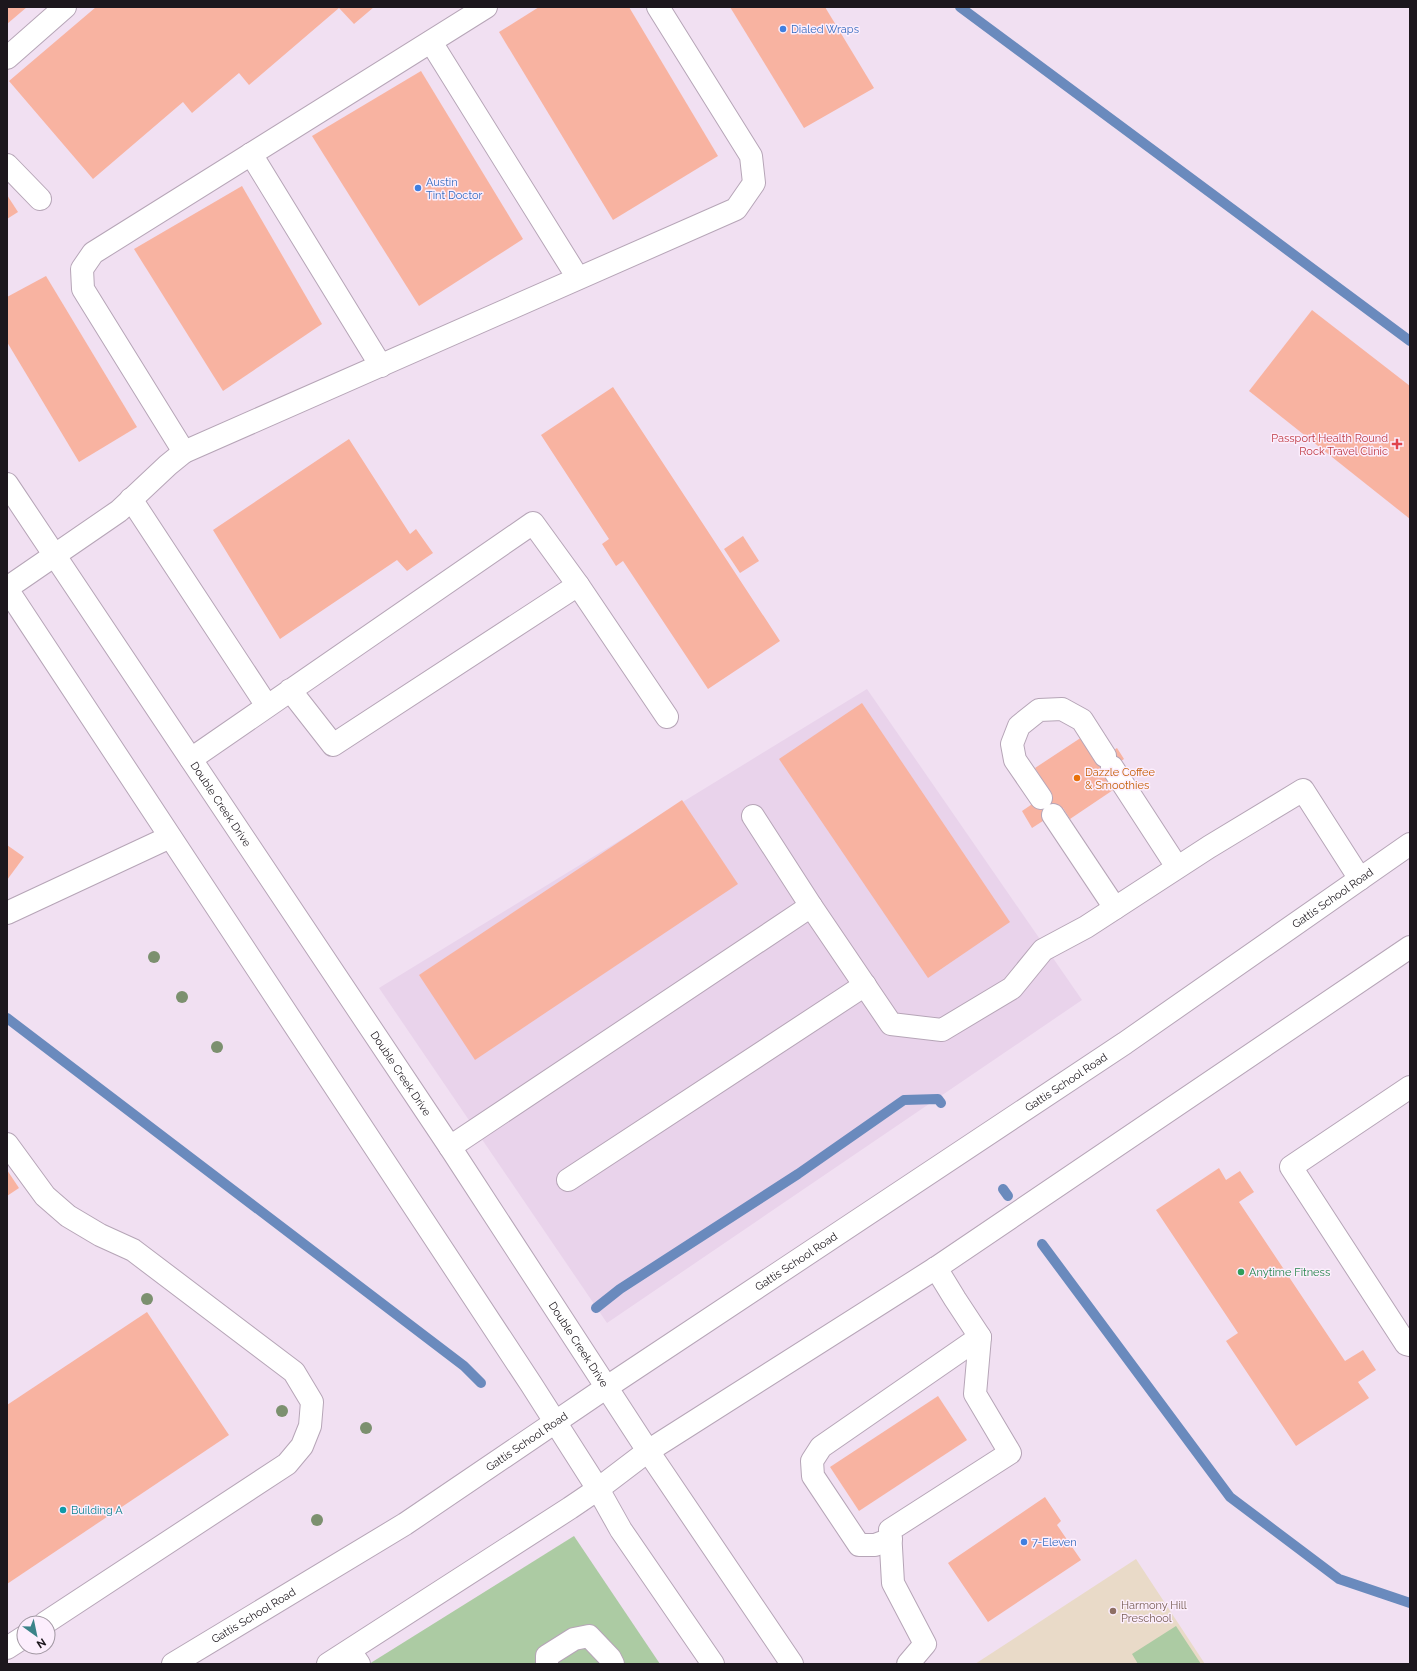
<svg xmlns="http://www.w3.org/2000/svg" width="1417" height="1671" font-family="Raleway,sans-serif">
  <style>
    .built { fill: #e9d3eb }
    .education { fill: #e9dac8 }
    .green { fill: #accba3 }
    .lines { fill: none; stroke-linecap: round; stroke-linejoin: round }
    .stream { stroke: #6a8abd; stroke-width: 10 }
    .building { fill: #f8b3a1 }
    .minor-casing { stroke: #b6a5b7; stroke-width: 24 }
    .major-casing { stroke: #b6a5b7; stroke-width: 24 }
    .minor { stroke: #fff; stroke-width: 22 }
    .major { stroke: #fff; stroke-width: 22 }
    .tree { fill: #7c906f }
    .shop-dot { fill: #3f7fe0; stroke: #fceefd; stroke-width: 1.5 }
    .health-dot { fill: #e0444e; stroke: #fceefd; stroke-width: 1.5 }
    .food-dot { fill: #e8710a; stroke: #fceefd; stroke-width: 1.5 }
    .leisure-dot { fill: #2e9e5b; stroke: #fceefd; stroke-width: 1.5 }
    .culture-dot { fill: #0f9aa8; stroke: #fceefd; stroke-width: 1.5 }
    .education-dot { fill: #8d6e63; stroke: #fceefd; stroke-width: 1.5 }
    .labels { text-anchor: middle; stroke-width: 3; stroke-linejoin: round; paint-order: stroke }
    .shop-label { font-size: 11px; fill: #366cbe; stroke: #fceefd; text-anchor: start }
    .health-label { font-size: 11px; fill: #be3a42; stroke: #fceefd; text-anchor: end }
    .food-label { font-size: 11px; fill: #c56008; stroke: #fceefd; text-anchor: start }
    .street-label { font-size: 11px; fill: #1c171d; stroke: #fceefd }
    .leisure-label { font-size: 11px; fill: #27864d; stroke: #fceefd; text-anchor: start }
    .culture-label { font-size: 11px; fill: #0d838f; stroke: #fceefd; text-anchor: start }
    .education-label { font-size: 11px; fill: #785e54; stroke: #fceefd; text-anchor: start }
  </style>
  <rect width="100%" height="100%" fill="#f1e0f2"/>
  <polygon class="built" points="867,689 1082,1000 607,1323 379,988"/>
  <polygon class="education" points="1136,1559 1205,1664 975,1664"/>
  <g class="green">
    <polygon points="574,1536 660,1664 369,1664"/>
    <polygon points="1176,1626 1201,1664 1138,1664 1132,1654"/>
  </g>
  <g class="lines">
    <g class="stream">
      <polyline points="960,7 1410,341"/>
      <polyline points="7,1018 464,1366 481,1383"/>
      <polyline points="1003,1189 1008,1196"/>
      <polyline points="1042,1244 1230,1497 1339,1579 1410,1603"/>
      <polyline points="596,1308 620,1289 798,1174 904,1100 938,1099 941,1103"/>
    </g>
  </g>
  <g class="building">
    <polygon points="7,7 27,7 7,24"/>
    <polygon points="96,7 374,7 354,24 339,8 249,85 239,73 192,113 183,102 93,179 9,81"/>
    <polygon points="539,7 629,7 718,156 613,220 499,32"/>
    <polygon points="730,7 825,7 874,88 804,128"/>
    <polygon points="421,71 523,239 419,306 312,136"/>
    <polygon points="242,186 322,324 223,391 134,249"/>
    <polygon points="7,195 18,212 7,219"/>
    <polygon points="46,276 137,427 79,462 7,342 7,297"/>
    <polygon points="1312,310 1410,386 1410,519 1249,391"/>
    <polygon points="613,387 780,641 708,689 623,561 616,566 602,544 609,539 541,435"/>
    <polygon points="349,439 410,534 416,529 433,553 407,571 397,560 280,639 213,530"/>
    <polygon points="743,536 759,561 740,573 724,549"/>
    <polygon points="862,703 1010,922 928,978 779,759"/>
    <polygon points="1082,737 1097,761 1117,748 1124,759 1108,770 1119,786 1070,819 1063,808 1032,828 1022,811 1050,792 1035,768"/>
    <polygon points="682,800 738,884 475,1060 419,975"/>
    <polygon points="7,845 24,857 7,880"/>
    <polygon points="1219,1168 1226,1180 1240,1171 1254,1192 1239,1202 1345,1361 1363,1350 1376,1370 1358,1382 1369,1398 1296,1446 1226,1341 1238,1333 1156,1210"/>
    <polygon points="7,1170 19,1188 7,1196"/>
    <polygon points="147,1312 229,1435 7,1584 7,1405"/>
    <polygon points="938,1396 967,1440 859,1511 830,1467"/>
    <polygon points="1045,1497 1061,1521 1057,1525 1081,1560 988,1622 948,1563"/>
  </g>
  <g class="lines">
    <defs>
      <g id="minor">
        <polyline points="431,42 578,278"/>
        <polyline points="7,58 65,7"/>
        <polyline points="251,154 381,366"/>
        <polyline points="7,165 40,199"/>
        <polyline points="184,452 83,289 82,269 93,253 486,7"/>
        <path id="s1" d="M7,484L450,1147L648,1451L792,1664"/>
        <polyline points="131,499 267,706"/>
        <polyline points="578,585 667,717"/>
        <polyline points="7,588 119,511 168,465 184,452 736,209 754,183 751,156 658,7"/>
        <polyline points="7,589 531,1384 598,1489 621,1530 713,1664"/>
        <polyline points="191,759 533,523 578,585 333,745 290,690"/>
        <polyline points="1112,767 1177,867"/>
        <polyline points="1041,798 1015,760 1012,744 1019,726 1039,710 1062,709 1082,720 1105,756"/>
        <polyline points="1053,815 1115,908"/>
        <polyline points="753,816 811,906"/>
        <polyline points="7,913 170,837"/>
        <polyline points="1410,1087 1291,1167 1406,1344 1410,1345"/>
        <polyline points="7,1144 45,1196 68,1216 100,1235 133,1250 294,1372 312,1402 310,1426 302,1446 287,1464 45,1623"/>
        <polyline points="450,1147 811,906 891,1024 942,1030 1012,988 1043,950 1086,927 1209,847 1303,790 1360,879"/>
        <polyline points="568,1180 865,985"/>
        <polyline points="891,1539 875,1545 859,1545 813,1476 812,1461 821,1447 980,1337"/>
        <polyline points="7,1648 24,1637"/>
        <polyline points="350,1651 359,1664"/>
        <polyline points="547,1664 547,1656 574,1639 589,1636 610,1658 613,1664"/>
        <polyline points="908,1664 925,1644 893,1583 890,1530 1010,1453 975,1394 980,1337 955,1299 936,1268"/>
      </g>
      <g id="major">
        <path id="s2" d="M173,1664L405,1524L607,1387L1125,1043L1410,844"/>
        <polyline points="328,1664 570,1508 598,1489 648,1451 936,1268 1410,947"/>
      </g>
    </defs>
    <use href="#minor" class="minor-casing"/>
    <use href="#major" class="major-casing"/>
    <use href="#minor" class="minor"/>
    <use href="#major" class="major"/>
  </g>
  <g class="tree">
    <circle cx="154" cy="957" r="6"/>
    <circle cx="182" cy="997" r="6"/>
    <circle cx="217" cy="1047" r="6"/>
    <circle cx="147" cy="1299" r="6"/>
    <circle cx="282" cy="1411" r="6"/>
    <circle cx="366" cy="1428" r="6"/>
    <circle cx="317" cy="1520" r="6"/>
  </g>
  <g class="shop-dot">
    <circle cx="783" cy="29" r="4"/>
    <circle cx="418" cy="188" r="4"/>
    <circle cx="1024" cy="1542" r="4"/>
  </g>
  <path class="health-dot" d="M1395 438h4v4h4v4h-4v4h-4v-4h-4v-4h4z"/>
  <circle class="food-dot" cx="1077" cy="778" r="4"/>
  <circle class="leisure-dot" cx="1241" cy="1272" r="4"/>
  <circle class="culture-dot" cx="63" cy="1510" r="4"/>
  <circle class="education-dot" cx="1113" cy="1611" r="4"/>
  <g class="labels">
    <g class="shop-label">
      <text x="791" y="33">Dialed Wraps</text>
      <text x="426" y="186">Austin<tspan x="426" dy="13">Tint Doctor</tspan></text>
      <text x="1032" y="1546">7-Eleven</text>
    </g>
    <g class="health-label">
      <text x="1388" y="442">Passport Health Round<tspan x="1388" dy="13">Rock Travel Clinic</tspan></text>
    </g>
    <g class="food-label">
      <text x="1085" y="776">Dazzle Coffee<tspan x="1085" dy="13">&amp; Smoothies</tspan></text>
    </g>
    <g class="street-label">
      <text dy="4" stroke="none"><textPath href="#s1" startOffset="385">Double Creek Drive</textPath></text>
      <text dy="4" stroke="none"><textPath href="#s2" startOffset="1390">Gattis School Road</textPath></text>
      <text dy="4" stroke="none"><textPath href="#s1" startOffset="709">Double Creek Drive</textPath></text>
      <text dy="4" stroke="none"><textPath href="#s2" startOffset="1066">Gattis School Road</textPath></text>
      <text dy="4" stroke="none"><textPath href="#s2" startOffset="742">Gattis School Road</textPath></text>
      <text dy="4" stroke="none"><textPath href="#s1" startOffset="1033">Double Creek Drive</textPath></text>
      <text dy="4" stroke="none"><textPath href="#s2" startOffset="418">Gattis School Road</textPath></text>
      <text dy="4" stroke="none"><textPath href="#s2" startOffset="94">Gattis School Road</textPath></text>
    </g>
    <g class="leisure-label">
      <text x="1249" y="1276">Anytime Fitness</text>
    </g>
    <g class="culture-label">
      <text x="71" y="1514">Building A</text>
    </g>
    <g class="education-label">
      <text x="1121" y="1609">Harmony Hill<tspan x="1121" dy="13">Preschool</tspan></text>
    </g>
  </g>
  <rect width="1417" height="1671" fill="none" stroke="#1c171d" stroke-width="16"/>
  <g transform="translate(36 1635) rotate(147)"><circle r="19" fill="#fceefd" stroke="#a298a3"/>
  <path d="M0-3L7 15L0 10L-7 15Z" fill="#3b8389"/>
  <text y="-6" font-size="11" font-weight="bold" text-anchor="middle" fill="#1c171d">N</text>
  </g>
</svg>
